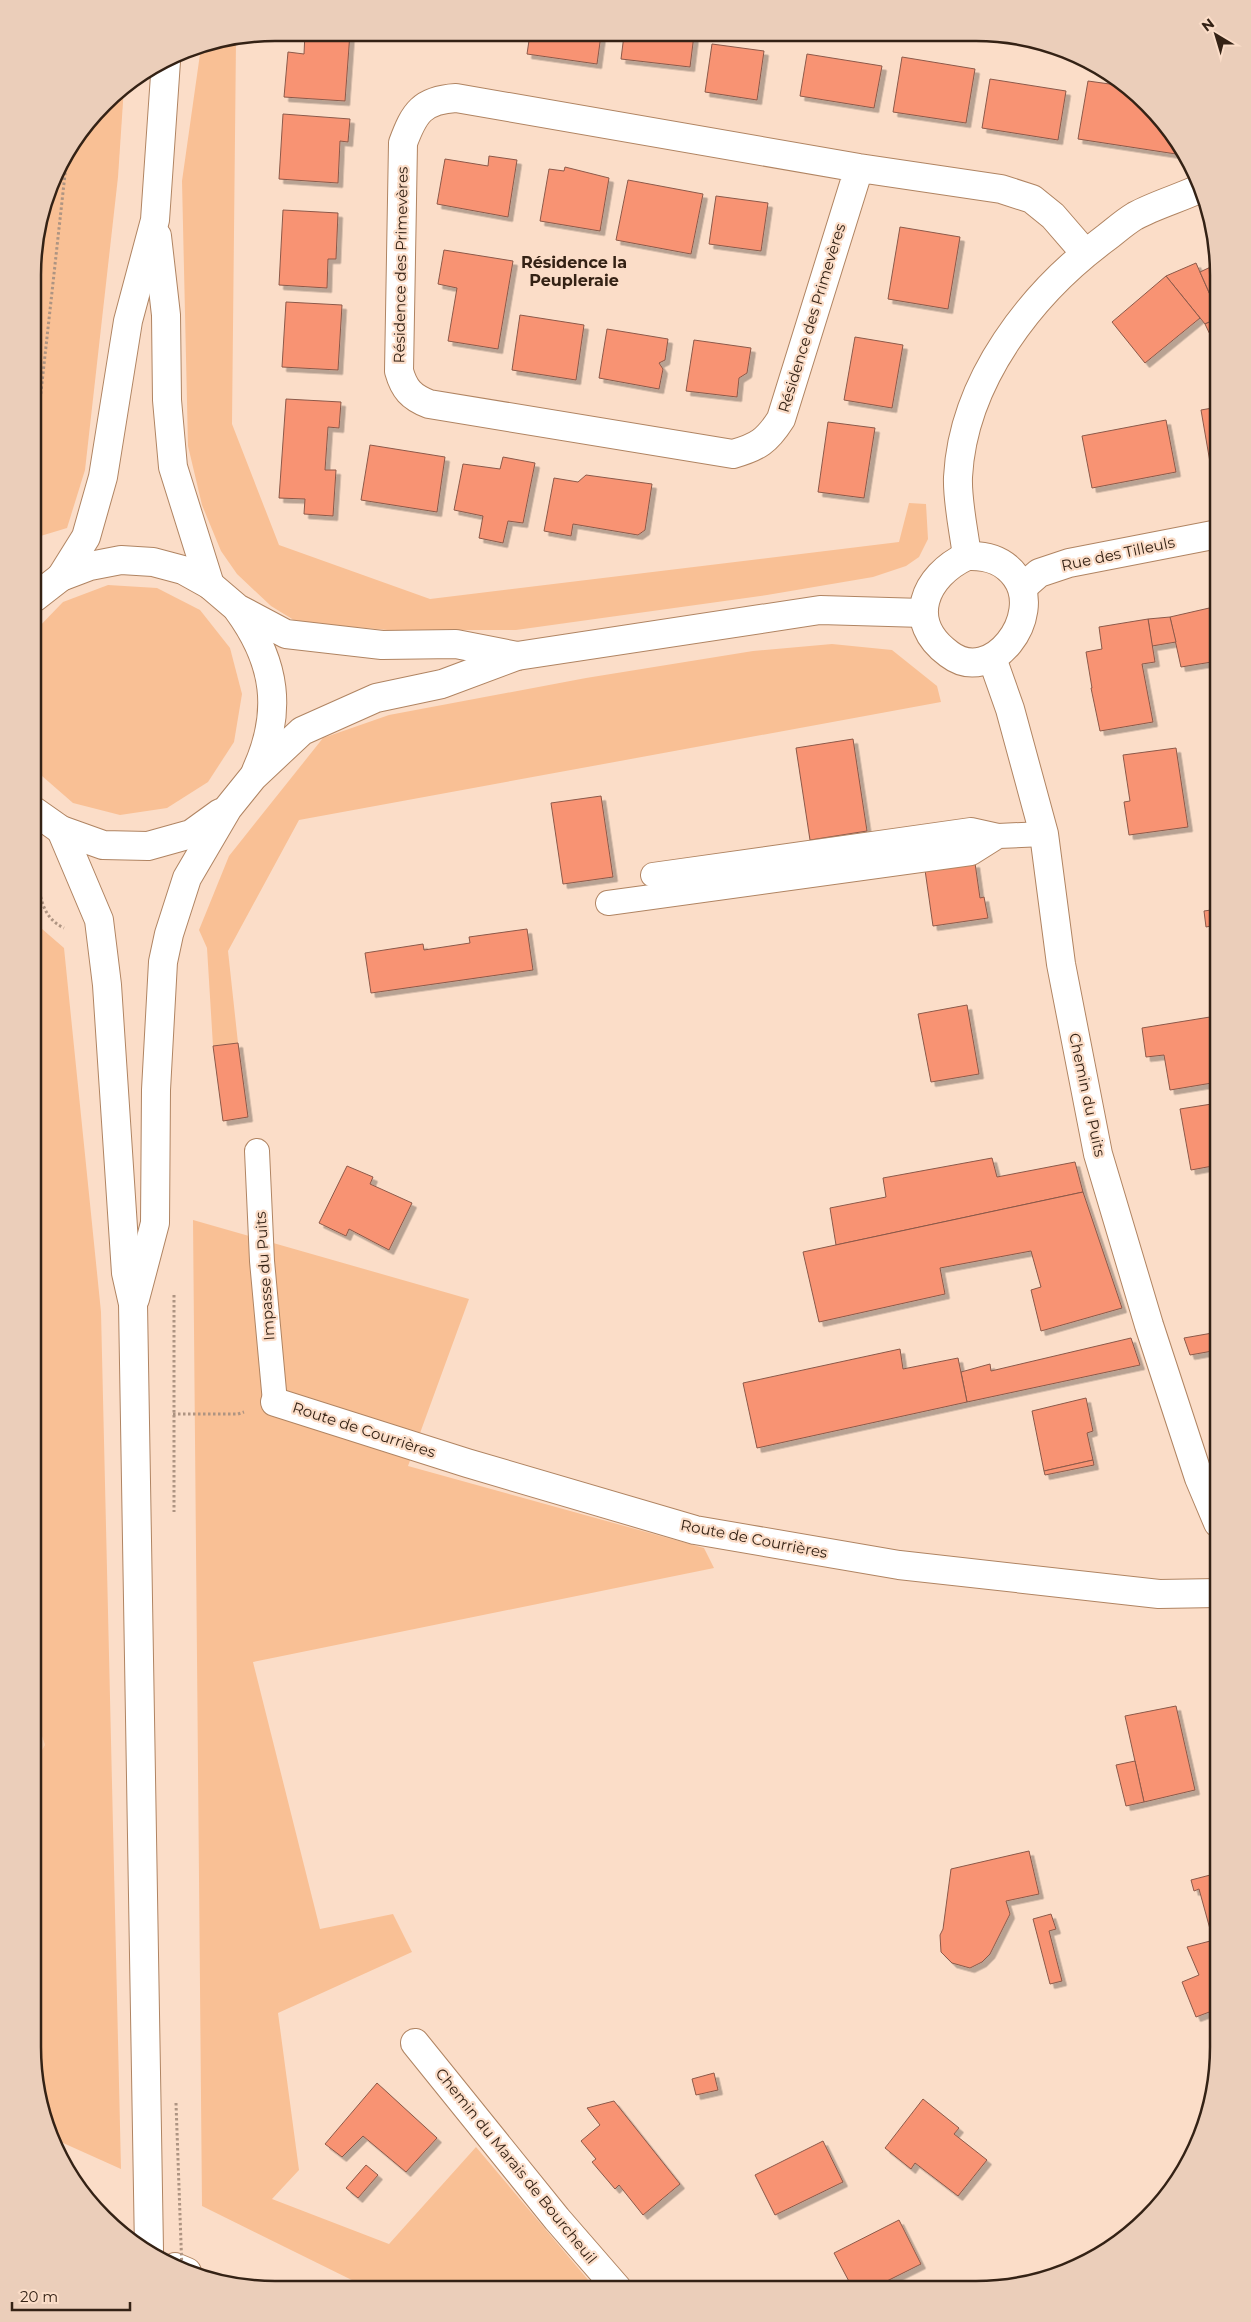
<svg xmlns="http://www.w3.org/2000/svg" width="1251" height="2322" font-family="Montserrat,sans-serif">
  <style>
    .built { fill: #facfae }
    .green { fill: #f9c095 }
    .building { fill: #f89373; stroke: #8c5949; filter: url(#shadow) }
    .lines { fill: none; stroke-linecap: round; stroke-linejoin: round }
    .lane-casing { stroke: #b08462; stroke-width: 26 }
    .street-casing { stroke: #b08462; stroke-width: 30 }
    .secondary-casing { stroke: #b08462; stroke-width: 30 }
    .highway-casing { stroke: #b08462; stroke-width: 30 }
    .path { stroke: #ae9482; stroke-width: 3; stroke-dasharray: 2.5 2.5; stroke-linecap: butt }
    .lane { stroke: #fff; stroke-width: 24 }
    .street { stroke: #fff; stroke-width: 28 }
    .secondary { stroke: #fff; stroke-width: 28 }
    .highway { stroke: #fff; stroke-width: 28 }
    .path-bridge { stroke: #ae9482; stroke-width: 3; stroke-dasharray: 2.5 2.5; stroke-linecap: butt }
    .labels { text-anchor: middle; stroke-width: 4.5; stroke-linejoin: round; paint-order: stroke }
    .street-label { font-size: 15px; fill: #342215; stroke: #fbddc8 }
    .neighbourhood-label { font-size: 16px; font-weight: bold; fill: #342215; stroke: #fbddc8 }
    .rim { fill: none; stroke: #342215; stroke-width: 2.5 }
  </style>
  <defs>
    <filter id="shadow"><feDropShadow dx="4.5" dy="4.5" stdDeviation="0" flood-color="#0004"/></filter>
  </defs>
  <rect width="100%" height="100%" fill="#fbddc8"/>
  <polygon class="built" points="33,1710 45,1745 33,1764"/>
  <g class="green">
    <polygon points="236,40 232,424 279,545 430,599 899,542 909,503 926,504 928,539 919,557 906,566 873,577 767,595 516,630 388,630 297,622 271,606 237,574 221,551 202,505 188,446 182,181 201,47"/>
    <polygon points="124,87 118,177 85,470 67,528 34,538 35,244 58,167 115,93"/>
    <polygon points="108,585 157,588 200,610 230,648 242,694 234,742 208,782 167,808 120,815 73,803 34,769 34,632 63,602"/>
    <polygon points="832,644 892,650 937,686 941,702 299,820 228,951 238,1043 213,1046 207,948 199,930 229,856 323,738 389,715 586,678 753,651"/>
    <polygon points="34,922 64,948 101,1312 121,2169 52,2138 45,2125 33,2047 33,1764 45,1745 33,1710"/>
    <polygon points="193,1220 469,1299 408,1466 704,1548 714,1568 253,1662 320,1929 393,1914 412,1952 278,2013 299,2170 272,2199 389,2244 476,2147 595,2288 368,2288 202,2206"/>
  </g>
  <g class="building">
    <polygon points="305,33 350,33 345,101 284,97 288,52 304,54"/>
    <polygon points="530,34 601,35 597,64 527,54"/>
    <polygon points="624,35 694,35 690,67 621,59"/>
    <polygon points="712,44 764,51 757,100 705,92"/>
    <polygon points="807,54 882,66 874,108 800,96"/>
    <polygon points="902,57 975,69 966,123 893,112"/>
    <polygon points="990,79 1066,91 1058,140 982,128"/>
    <polygon points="1088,81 1124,86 1124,85 1136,92 1177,140 1176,154 1078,139"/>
    <polygon points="283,114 350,119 348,142 340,141 338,183 279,179"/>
    <polygon points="489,156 517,160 508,217 437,204 445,159 488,166"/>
    <polygon points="565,167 609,178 600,231 540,221 549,169 564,171"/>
    <polygon points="628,180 703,194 691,254 616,240"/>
    <polygon points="716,196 768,203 761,251 709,244"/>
    <polygon points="283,210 338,213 336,259 328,259 327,288 279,285"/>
    <polygon points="900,227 960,237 948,309 888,299"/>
    <polygon points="444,250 513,261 498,349 448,341 457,288 438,284"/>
    <polygon points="1196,263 1218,313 1218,318 1205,324 1166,276"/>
    <polygon points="1217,264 1218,307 1216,308 1200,272"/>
    <polygon points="1166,276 1200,318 1145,363 1112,322"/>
    <polygon points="286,302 342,305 338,370 282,367"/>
    <polygon points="520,315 584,325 576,380 512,370"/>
    <polygon points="1218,318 1218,344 1215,345 1205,324"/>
    <polygon points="607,329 668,339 665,360 659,363 663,369 659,389 599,378"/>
    <polygon points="855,337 903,345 892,408 844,400"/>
    <polygon points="694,340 751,348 747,373 739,378 737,397 686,391"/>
    <polygon points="286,399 341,402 339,428 328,427 325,470 336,470 333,516 304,514 305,499 279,498"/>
    <polygon points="1218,407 1218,467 1211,468 1201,410"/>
    <polygon points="1166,420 1176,472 1092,488 1082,436"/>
    <polygon points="828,422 875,428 864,498 818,492"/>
    <polygon points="370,445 445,457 437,512 361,500"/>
    <polygon points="503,457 535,463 523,523 508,521 503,543 479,538 483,516 454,510 463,464 500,469"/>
    <polygon points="586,475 652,484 645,530 638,535 573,524 571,536 544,531 554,478 578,482"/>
    <polygon points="1218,606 1218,661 1181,667 1170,617"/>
    <polygon points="1170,617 1176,642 1152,646 1148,619"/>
    <polygon points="1148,619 1155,662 1142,664 1153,722 1100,731 1091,688 1092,688 1086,652 1102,649 1099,627"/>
    <polygon points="853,739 867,831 810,840 796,748"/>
    <polygon points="1176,748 1188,827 1129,835 1124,802 1130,801 1123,755"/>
    <polygon points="601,796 613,877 563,884 551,803"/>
    <polygon points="975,863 980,898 984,897 988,918 933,926 925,870"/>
    <polygon points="1218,909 1218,933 1211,926 1206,927 1204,911"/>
    <polygon points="527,929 533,970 371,993 365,953 423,944 424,950 470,943 469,937"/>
    <polygon points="967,1005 979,1074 931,1082 918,1014"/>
    <polygon points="1210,1017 1215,1048 1218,1047 1218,1082 1170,1090 1164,1055 1146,1057 1142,1028"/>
    <polygon points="238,1043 248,1117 223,1121 213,1046"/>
    <polygon points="1218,1103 1218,1165 1191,1170 1180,1109"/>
    <polygon points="992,1158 997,1177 1075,1162 1083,1192 836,1245 830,1208 886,1197 883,1178"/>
    <polygon points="347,1166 373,1177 370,1184 412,1203 389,1250 349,1229 346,1236 319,1223"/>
    <polygon points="1083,1192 1122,1308 1041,1331 1031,1290 1041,1287 1031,1251 940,1268 945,1294 819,1322 803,1252"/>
    <polygon points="1218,1332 1218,1350 1190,1355 1184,1338"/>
    <polygon points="1131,1338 1140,1365 967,1402 961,1372 990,1364 991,1371"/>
    <polygon points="900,1349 903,1369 958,1358 967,1402 757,1448 743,1383"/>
    <polygon points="1086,1398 1093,1431 1087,1433 1093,1460 1044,1471 1032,1411"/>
    <polygon points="1093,1460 1094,1465 1045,1475 1044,1471"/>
    <polygon points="1176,1706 1195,1790 1144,1802 1125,1716"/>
    <polygon points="1135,1761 1144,1802 1126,1806 1116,1765"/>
    <polygon points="1029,1851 1039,1894 1006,1901 1010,1914 990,1954 982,1962 970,1968 952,1963 941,1952 940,1935 943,1929 951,1869"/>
    <polygon points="1218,1873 1218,1939 1213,1940 1199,1889 1194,1891 1191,1880"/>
    <polygon points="1051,1914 1056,1929 1049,1931 1062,1981 1050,1984 1033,1919"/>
    <polygon points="1218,1939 1218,2026 1212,2011 1196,2017 1182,1982 1199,1975 1187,1947"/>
    <polygon points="714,2073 718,2090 696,2095 692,2079"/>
    <polygon points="377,2083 437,2138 406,2172 363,2136 342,2157 325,2144"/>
    <polygon points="923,2099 959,2128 954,2134 987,2160 958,2196 915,2163 911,2169 885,2148"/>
    <polygon points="614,2101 680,2184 643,2215 619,2185 615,2189 592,2162 596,2159 581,2141 600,2125 587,2108"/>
    <polygon points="823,2141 843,2182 775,2215 755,2175"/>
    <polygon points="366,2165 378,2175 358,2198 346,2188"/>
    <polygon points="899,2220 921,2264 871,2289 853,2289 834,2253"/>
  </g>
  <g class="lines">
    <defs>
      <g id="lane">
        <polyline points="653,875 971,830 998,836"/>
        <polyline points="608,903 971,853 998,836 1044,834"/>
        <polyline points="257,1151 262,1261 275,1402"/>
      </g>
      <g id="street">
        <path d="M859,168L781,419C767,441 758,447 733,454L429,404C411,397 404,389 399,371L403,143C414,113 422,100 456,98L859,168L1001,189L1032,199L1053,216L1085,253"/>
        <path d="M967,556C964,532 957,501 958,477C963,380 1032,292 1107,237C1116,230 1125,222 1135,216C1155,205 1180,198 1201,188"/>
        <polyline points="1023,587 1039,573 1069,563 1218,534"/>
        <polyline points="275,1402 467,1463 695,1530 899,1565 1159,1594 1218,1593"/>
        <polyline points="415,2043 557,2219 617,2288"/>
      </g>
      <g id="secondary">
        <polyline points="157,236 166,315 167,400 173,467 210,585"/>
        <path d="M967,556C987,555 1004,560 1016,577C1044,616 992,687 949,654C905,622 924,576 967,556Z"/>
        <polyline points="61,577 86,537 103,477 128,321 155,220 166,61"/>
        <polyline points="34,598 61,577 90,566 121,560 153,562 183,570 210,585 237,608 286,634 382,645 456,644 517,656"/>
        <path d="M238,610C276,662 283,712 256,771"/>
        <polyline points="992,658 1010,709 1044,834 1061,964 1098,1154 1149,1325 1199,1478 1218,1523"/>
        <polyline points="34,811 61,830 103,845 148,846 191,834 220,813"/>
        <polyline points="61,830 99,920 107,985 126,1273 133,1304 149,2250"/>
        <polyline points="135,1299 155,1223 156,1090 163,962 169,934 187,878 228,808 253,777 302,731 376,698 442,684 517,656 820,610 923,613"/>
      </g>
      <polyline id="highway" points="175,2267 187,2272"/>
    </defs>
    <use href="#lane" class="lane-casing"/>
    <use href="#street" class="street-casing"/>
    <use href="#secondary" class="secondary-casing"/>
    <use href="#highway" class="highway-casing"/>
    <g class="path">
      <polyline points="34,433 38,419 67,156"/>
      <path d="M37,867C39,891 40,917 64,928"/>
      <polyline points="174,1295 174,1512"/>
      <polyline points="173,1414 238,1414 244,1412"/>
    </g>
    <use href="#lane" class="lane"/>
    <use href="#street" class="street"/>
    <use href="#secondary" class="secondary"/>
    <use href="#highway" class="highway"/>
    <polyline class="path-bridge" points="176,2103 182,2271"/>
  </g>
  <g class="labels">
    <g class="street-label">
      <text transform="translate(401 265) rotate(-89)" y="5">Résidence des Primevères</text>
      <text transform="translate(812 318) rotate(-73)" y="5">Résidence des Primevères</text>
      <text transform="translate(1118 554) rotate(-12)" y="5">Rue des Tilleuls</text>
      <text transform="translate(1087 1095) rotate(78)" y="5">Chemin du Puits</text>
      <text transform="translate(265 1276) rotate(-94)" y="5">Impasse du Puits</text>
      <text transform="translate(364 1430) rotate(18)" y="5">Route de Courrières</text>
      <text transform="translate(754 1539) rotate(11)" y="5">Route de Courrières</text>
      <text transform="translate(516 2166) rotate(51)" y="5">Chemin du Marais de Bourcheuil</text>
    </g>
    <g class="neighbourhood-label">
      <text x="574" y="268">Résidence la<tspan x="574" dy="18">Peupleraie</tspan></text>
    </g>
  </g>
  <path d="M0 0H1251V2322H0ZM275 41H976A234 234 0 0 1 1210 275V2047A234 234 0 0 1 976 2281H275A234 234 0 0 1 41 2047V275A234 234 0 0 1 275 41Z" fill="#ebceba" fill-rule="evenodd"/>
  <path class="rim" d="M275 41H976A234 234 0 0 1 1210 275V2047A234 234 0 0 1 976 2281H275A234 234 0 0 1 41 2047V275A234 234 0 0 1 275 41Z"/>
  <g transform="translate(1216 35) rotate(322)" stroke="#fbddc8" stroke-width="4" paint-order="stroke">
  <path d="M0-4L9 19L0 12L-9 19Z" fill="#342215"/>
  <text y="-8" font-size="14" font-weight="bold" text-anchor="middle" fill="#342215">N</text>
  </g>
  <path d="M12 2302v8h118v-8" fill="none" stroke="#342215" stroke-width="2.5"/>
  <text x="20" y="2302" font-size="15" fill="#342215" stroke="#fbddc8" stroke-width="4" paint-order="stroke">20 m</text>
</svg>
